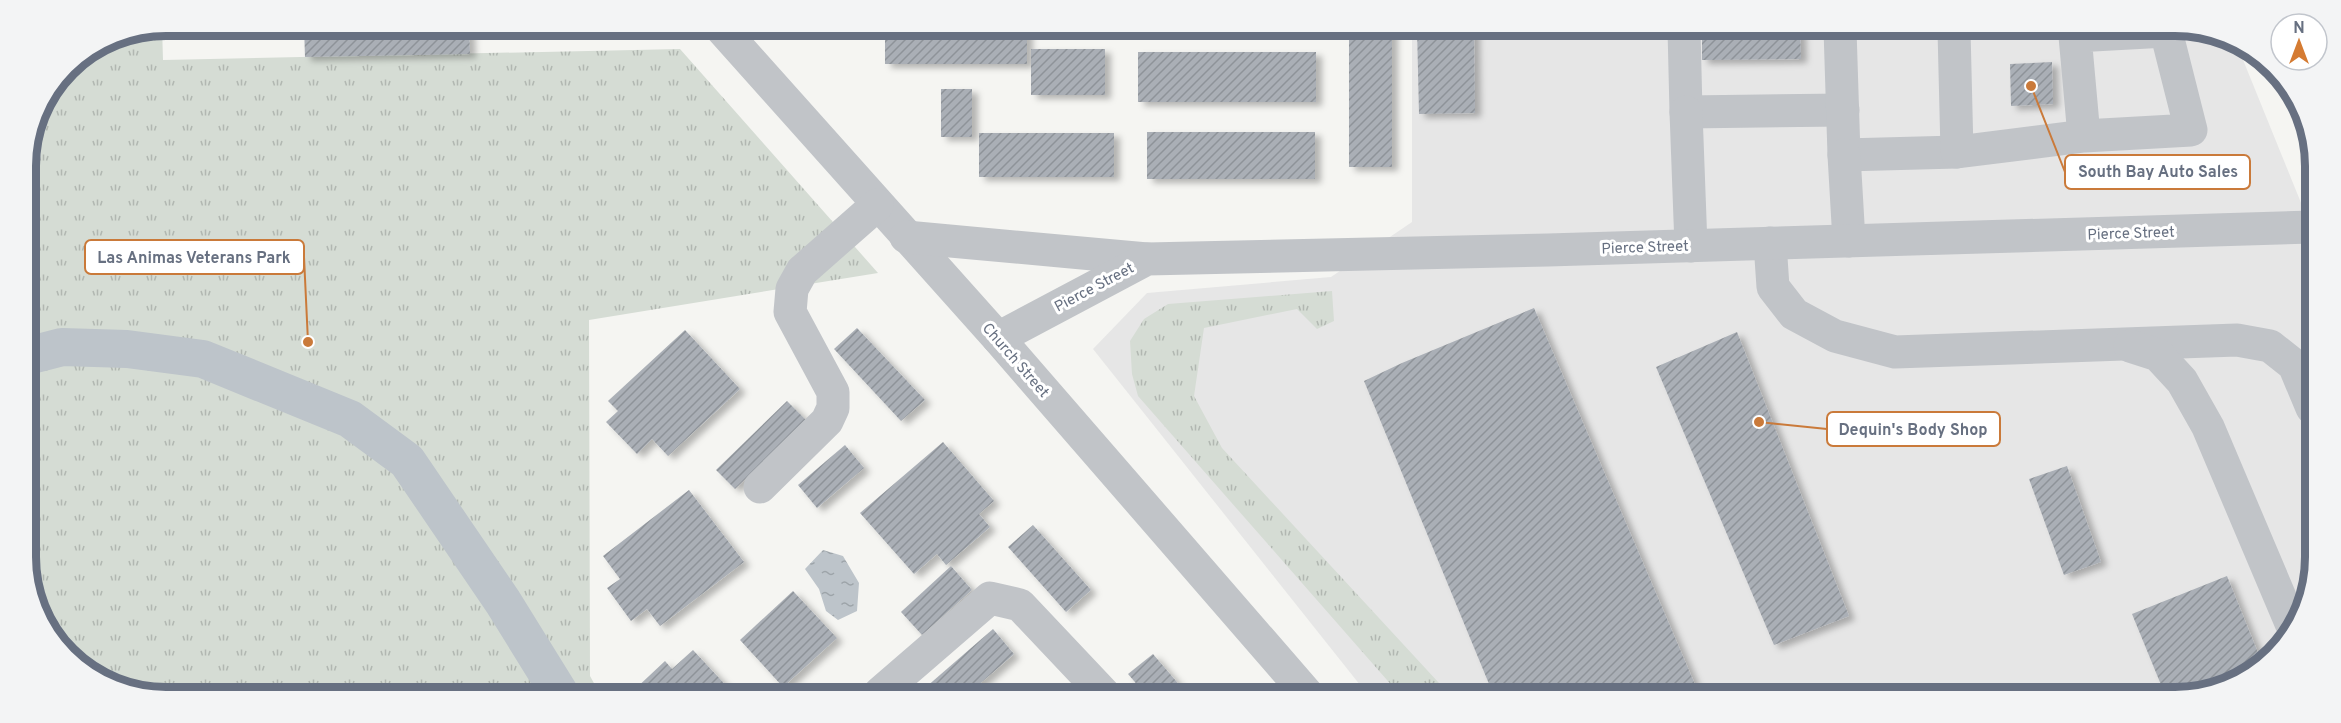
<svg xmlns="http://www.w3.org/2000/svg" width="2341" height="723" font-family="Overpass,sans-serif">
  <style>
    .built { fill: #e6e6e6 }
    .grass { fill: url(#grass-tufts) }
    .water { fill: url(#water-ripples) }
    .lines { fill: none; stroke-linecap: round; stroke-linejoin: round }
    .canal { stroke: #bdc4ca; stroke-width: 38 }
    .building { fill: url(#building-hatch); filter: url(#shadow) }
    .minor { stroke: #c1c4c8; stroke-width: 33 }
    .labels { text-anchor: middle; stroke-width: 6; stroke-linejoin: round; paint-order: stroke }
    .street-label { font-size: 15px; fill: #677081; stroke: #fff }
    .rim { fill: none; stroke: #677081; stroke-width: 8 }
    .leader { fill: none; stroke: #ca7a3a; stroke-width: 2 }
    .callout-dot { fill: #ca7a3a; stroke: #fff; stroke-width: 2 }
    .callout { fill: #fff; stroke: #ca7a3a; stroke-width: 2 }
    .callout-label { font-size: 16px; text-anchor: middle; font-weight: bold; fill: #677081 }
  </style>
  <defs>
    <pattern id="grass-tufts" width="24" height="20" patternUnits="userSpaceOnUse" patternTransform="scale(1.5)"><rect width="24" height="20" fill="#d5dcd4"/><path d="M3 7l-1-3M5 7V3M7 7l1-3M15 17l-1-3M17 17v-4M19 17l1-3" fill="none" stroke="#b1b7b1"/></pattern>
    <pattern id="water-ripples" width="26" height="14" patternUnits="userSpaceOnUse" patternTransform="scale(1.5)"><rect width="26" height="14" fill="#bdc4ca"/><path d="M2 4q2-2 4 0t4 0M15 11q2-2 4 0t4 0" fill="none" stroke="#9da4a9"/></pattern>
    <pattern id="building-hatch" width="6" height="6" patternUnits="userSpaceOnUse" patternTransform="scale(1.5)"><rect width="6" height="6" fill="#aaafb6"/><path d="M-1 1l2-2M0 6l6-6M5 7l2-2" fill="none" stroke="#8e9399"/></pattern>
    <filter id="shadow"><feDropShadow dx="6" dy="4" stdDeviation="3" flood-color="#0004"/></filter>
  </defs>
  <rect width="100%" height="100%" fill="#f5f5f2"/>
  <polygon class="built" points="1412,28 2211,30 2237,45 2312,230 2311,593 2261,668 2184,697 1368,695 1093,349 1147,293 1331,277 1412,222"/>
  <g class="grass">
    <polygon points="162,26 163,60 680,49 878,273 589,320 590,676 600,694 130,693 66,656 28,584 26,157 36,112 67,66 113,36"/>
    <polygon points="1332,291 1334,321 1317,329 1297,309 1204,328 1194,396 1222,448 1451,696 1401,696 1138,396 1132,374 1130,341 1144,319 1168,304"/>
  </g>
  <polygon class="water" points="823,550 843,556 859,583 857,611 838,620 826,611 819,589 805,569"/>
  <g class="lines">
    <polyline class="canal" points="27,356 62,347 127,349 203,359 350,419 407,461 503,602 560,694"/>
  </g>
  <g class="building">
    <polygon points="304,26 469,26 470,54 305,57"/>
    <rect x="885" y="27" width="142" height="37"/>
    <rect x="1349" y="28" width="43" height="139"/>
    <polygon points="1417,28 1474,29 1475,113 1419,114"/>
    <polygon points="1702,29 1800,29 1801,59 1702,60"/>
    <rect x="1031" y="49" width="74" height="46"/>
    <rect x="1138" y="52" width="178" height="50"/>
    <polygon points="2052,62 2053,104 2011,106 2010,64"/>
    <rect x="941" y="89" width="31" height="48"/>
    <rect x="1147" y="132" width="168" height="47"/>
    <rect x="979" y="133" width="135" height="44"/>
    <polygon points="1534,308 1700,696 1494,696 1364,381 1402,363"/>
    <polygon points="857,328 925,400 901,421 834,349"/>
    <polygon points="685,330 740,389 668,456 652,439 637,454 606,422 618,411 608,401"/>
    <polygon points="1737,332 1849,616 1774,645 1656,367"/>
    <polygon points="787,401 806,420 735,489 716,470"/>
    <polygon points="943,442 994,501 979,514 990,527 946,565 937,554 914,574 860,513"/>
    <polygon points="845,445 864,468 817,508 798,485"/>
    <polygon points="2067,466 2101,562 2064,575 2029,479"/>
    <polygon points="689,490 744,562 660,626 647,609 631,621 607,588 620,579 603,556"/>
    <polygon points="1033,525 1091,590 1066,612 1008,547"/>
    <polygon points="951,566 972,590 922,635 901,612"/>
    <polygon points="2227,576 2263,665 2261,668 2184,697 2166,697 2132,614"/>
    <polygon points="793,591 837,638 783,687 740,640"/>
    <polygon points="993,629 1014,654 967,695 918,694"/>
    <polygon points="693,650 734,694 635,694 633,691 665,661 672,669"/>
    <polygon points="1153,654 1188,695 1146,695 1128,674"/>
  </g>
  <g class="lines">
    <g class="minor">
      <polyline points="720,27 998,338 1308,695"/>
      <polyline points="1684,29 1686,112 1843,110"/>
      <polyline points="1840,29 1844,155 1957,152"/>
      <polyline points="1954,30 1957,152 2084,136 2191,130 2166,31 2075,36 2084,136"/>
      <polyline points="1686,112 1691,246"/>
      <polyline points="1844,155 1849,241"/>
      <polyline points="906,237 1147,259"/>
      <polyline points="1770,243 1773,287 1794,314 1835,336 1895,352 2237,340 2270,346 2294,365 2312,408"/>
      <polyline points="998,338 1147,259 1548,250 2312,227"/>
      <polyline points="2130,346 2158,355 2182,381 2208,427 2291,623"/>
      <polyline points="760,487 827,421 833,408 833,392 790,312 792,289 802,271 877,205"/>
      <polyline points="880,693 990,598 1020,605 1105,695"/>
    </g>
  </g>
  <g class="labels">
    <g class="street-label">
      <text transform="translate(2131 233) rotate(-2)" y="5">Pierce Street</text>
      <text transform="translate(1645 247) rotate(-2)" y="5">Pierce Street</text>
      <text transform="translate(1094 287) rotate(-28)" y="5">Pierce Street</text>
      <text transform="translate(1016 360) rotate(49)" y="5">Church Street</text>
    </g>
  </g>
  <path d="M0 0H2341V723H0ZM166 36H2175A130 130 0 0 1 2305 166V557A130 130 0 0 1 2175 687H166A130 130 0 0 1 36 557V166A130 130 0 0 1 166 36Z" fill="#f3f4f5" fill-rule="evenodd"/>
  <path class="rim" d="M166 36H2175A130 130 0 0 1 2305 166V557A130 130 0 0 1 2175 687H166A130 130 0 0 1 36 557V166A130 130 0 0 1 166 36Z"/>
  <path class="leader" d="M2031 86L2065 172M308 342L304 257M1759 422L1827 429"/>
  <g class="callout-dot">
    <circle cx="2031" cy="86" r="6"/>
    <circle cx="308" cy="342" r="6"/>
    <circle cx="1759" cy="422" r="6"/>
  </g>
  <g class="callout">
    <rect x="2065" y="155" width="185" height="34" rx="6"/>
    <rect x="85" y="240" width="219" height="34" rx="6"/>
    <rect x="1827" y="412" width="173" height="34" rx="6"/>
  </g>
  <g class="callout-label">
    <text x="2158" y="177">South Bay Auto Sales</text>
    <text x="194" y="263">Las Animas Veterans Park</text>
    <text x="1913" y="435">Dequin's Body Shop</text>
  </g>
  <g transform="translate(2299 42)"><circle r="28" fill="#ffffff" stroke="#c2c6cd" stroke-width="1.5"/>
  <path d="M0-4.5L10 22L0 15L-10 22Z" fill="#d57b32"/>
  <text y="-9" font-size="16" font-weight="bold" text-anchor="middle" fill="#677081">N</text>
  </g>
</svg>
